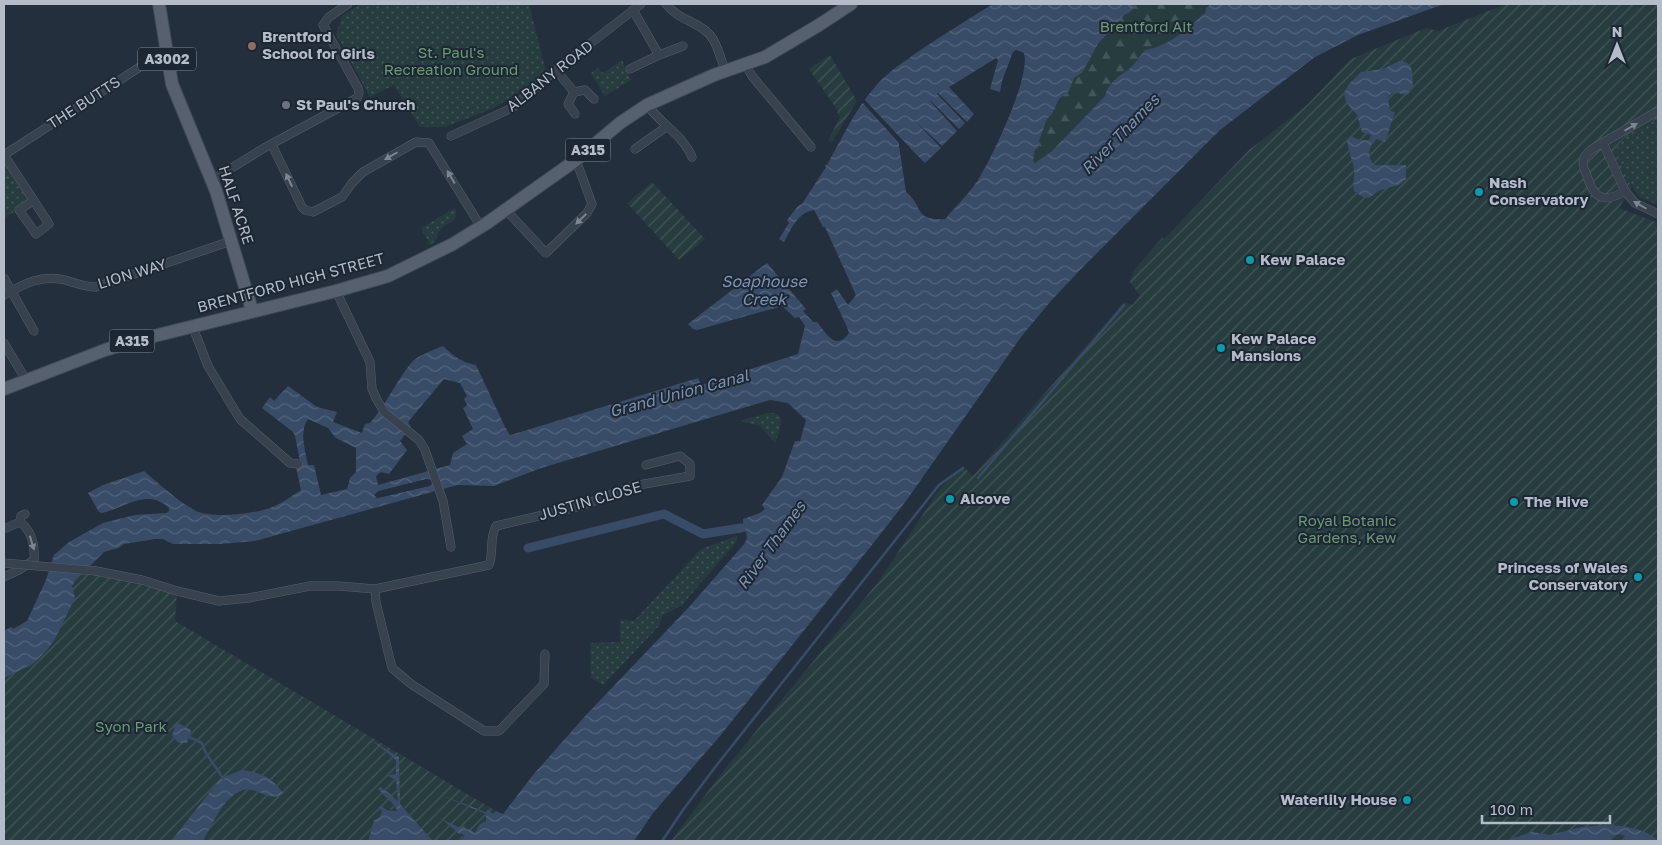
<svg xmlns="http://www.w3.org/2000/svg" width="1662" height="845" font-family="'Golos Text',sans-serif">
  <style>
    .grass { fill: url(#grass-dots) }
    .forest { fill: url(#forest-firs) }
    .garden { fill: url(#garden-furrows) }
    .water { fill: url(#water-waves); fill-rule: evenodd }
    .pier { fill: #242f3e }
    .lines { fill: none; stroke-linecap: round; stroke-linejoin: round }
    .stream { stroke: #394c67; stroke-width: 2.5 }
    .canal { stroke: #394c67; stroke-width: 9 }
    .minor-casing { stroke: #565f6c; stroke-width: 9 }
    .primary-casing { stroke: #414a57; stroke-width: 14 }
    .minor { stroke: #38414e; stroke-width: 8 }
    .primary { stroke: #56606e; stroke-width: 12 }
    .minor-bridge-casing { stroke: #565f6c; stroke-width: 9; stroke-linecap: butt }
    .minor-bridge { stroke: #38414e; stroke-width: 8 }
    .oneway { fill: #7c8592 }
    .education-dot { fill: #8d6e63; stroke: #1d2633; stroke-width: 2 }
    .worship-dot { fill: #6b7280; stroke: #1d2633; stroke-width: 2 }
    .culture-dot { fill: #0f9aa8; stroke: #1d2633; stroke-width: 2 }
    .labels { text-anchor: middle; stroke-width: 4; stroke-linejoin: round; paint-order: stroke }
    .shield { fill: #1d2633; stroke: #878f9c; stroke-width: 1 }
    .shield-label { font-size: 14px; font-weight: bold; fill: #b4bcc9 }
    .park-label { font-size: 15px; fill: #6b9a76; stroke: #1d2633 }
    .poi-label { font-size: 15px; font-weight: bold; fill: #b4bcc9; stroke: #1d2633; text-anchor: start }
    .street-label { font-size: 15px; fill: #b4bcc9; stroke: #1d2633 }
    .water-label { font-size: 16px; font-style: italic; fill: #7c92b1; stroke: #1d2633 }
  </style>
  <defs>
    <pattern id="grass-dots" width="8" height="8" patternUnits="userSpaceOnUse" patternTransform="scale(1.25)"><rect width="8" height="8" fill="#263c3f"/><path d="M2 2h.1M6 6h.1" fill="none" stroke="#435659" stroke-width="1.8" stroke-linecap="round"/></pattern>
    <pattern id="forest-firs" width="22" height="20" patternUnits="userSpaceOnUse" patternTransform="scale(1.25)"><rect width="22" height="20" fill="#263c3f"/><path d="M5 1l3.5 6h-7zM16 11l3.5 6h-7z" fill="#435659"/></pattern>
    <pattern id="garden-furrows" width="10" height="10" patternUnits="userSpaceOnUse" patternTransform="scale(1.25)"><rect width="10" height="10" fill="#263c3f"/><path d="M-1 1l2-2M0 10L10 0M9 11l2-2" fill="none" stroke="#435659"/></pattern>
    <pattern id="water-waves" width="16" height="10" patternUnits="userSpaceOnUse" patternTransform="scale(1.25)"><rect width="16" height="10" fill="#394c67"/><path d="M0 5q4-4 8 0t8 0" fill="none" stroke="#53647b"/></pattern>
  </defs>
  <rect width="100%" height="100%" fill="#242f3e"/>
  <g class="grass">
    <polygon points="361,4 529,4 546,71 531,84 494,108 445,127 420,127 394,85 370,97 336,34 342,16"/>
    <polygon points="622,60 631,80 605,96 591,73 598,68 603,73"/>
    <path d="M1658,119V205L1641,198L1636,193L1616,155C1616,135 1644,126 1658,119Z"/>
    <polygon points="4,155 33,201 4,218"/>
    <path d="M455,208C460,222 448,221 441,229C435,236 440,239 430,245L421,228Z"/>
    <polygon points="767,413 775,413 781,418 780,429 775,443 760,426 740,421"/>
    <polygon points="737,536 737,541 682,605 663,615 659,626 603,685 591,678 590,643 620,642 620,619 634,621 701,549"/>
  </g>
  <path class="forest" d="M1137,4H1211L1207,6C1204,20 1171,44 1157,48C1153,49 1149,49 1145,50C1140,56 1135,64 1129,69C1119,76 1108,83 1105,96L1052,151L1035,163L1032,161L1047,119L1052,114L1059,99L1069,91L1074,78L1082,73L1098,44L1124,15L1129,13Z"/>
  <g class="garden">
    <path d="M1506,4H1658V119C1644,126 1616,135 1616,155L1632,187L1619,208L1658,223V841H671L721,774L879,581L941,487L963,466L973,476L1124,302L1132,305L1140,296L1130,282L1134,270L1162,238H1165L1249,150L1307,105L1351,59L1426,28L1438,31Z"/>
    <polygon points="830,55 857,101 832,142 828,141 840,117 837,112 838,111 809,69"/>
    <polygon points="652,182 705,239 679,260 627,203"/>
    <path d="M84,572L117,576L177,591L175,621L496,811L493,814L454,800L486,814V821L482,823L475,833L466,829L465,827H458L441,820L464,836L461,841H433L400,804L399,757L373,742L396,760V774H388L396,779L398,803L389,793L379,791L388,798L397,810L396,811L383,808L379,809L382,810C382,815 378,819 374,820L368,841H4V676L75,581Z"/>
  </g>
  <g class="water">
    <path d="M993,4H1137L1129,13L1124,15L1098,44L1082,73L1074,78L1069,91L1059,99L1052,114L1047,119L1039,141L1038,148L1035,150L1033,161L1035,163L1052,151L1105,96C1108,83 1119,76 1129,69C1135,64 1140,56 1145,50C1170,46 1187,29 1205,13L1206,8L1211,4H1444L1358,35L1315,57L1220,130L1079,271L1050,302L1021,337L906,501L879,536L720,736L653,813L634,841H461L464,836L462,834H459L457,832L440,818L458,827L464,826L466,829L471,830L475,833L480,824L486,821V814L438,794L486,812L488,810L493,814L496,811L503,814L533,775L587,714L690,606L745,543L747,538L746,532L742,531L741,525L743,524V519L760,513L765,509L762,505L782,477L795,441H800L806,420L788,403L770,400L541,468L494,486L458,485L450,487L255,541L220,544H173L163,539H155L124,544L118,548L104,552L75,581L72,586L75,598L55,639L47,650L33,664L4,678V631L11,627L13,629L27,621L46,580L54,555L69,542L103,523L135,515L166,513L169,511V508C147,488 127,507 102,513L99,512L88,493L103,485L144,471C158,483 180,503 196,511C214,519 257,514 275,506C284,502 293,495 301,490L296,467L301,466L295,436L293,432L262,408L270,397L274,401L288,386L317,407L337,412L333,422L362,433L365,424L370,423C386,405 396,381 412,362C419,355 433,350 443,346C453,356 461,362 476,365L505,427L510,435L514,434L698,378L701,385L798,354L805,326L799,317L795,318L782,306L697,330L693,329L688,324L767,263L806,309L803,311L813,322H817C826,333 836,352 849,333L847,327L831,293L837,289L848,305L856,295L825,227H823L814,210C797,213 792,228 784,242L779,239L789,223L787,220L798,206L802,204L826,167L825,165H827C842,138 855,110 875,87C890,70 901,64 919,51C943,35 968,19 993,4ZM1016,50L1024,53C1031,76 994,153 981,175C972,191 957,205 945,219C913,221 924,206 906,192L899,146V137L925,163L941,148L914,120L942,146L957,131L930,101H931L959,129L965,123L937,94L938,93L967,122L974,114L949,87L996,58L998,60L990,89L1000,92L1002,81L1013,52ZM444,379L460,383L467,396L464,399L467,405L463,408L473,429L462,436L467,444L453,453L450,465L378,485L376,476L381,472L389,474L407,450L400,441L411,427L408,422ZM308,419L328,428L336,438L356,448V472L350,478L347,489L321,495L314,465H308C305,450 299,431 308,419ZM427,479L433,483L429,486L377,498L376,493L379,491Z"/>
    <path d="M1399,61C1415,61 1412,76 1413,88L1407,95C1400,94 1393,90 1388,97L1390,111L1395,112L1385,142L1376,139L1374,143L1372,144C1368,151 1368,160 1375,165H1406V179L1399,185L1380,190L1369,198L1363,197L1354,191C1352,184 1355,177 1354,170C1353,160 1348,151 1347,140L1351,136L1359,140H1369L1371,135L1362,132L1357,115L1346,102L1344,93L1349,84L1361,72L1383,69Z"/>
    <polygon points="178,723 191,730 187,743 179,743 172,736 175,726"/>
    <path d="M371,740L399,757L400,804L433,841H368L374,820C378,819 382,815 382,810L379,809L381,806L387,810L396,811L397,810C392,801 385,797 378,789L380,787L389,793L398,802L396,780L386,775L396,774V760Z"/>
    <path d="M242,770C260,772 273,778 283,793C269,804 258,786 243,790C224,796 212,825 203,841H171L221,778Z"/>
    <path d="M1607,825C1625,826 1646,828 1658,841H1625V836L1620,834L1611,837V841L1508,840L1532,832L1550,835L1581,827Z"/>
  </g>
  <g class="pier">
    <polygon points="863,98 910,148 908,149 901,141 901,145 870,111 861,101"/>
    <polygon points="427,479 432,480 433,483 429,486 382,497 377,498 374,495 379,491"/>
  </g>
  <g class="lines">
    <g class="stream">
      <polyline points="978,478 1124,305"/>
      <path d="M189,737L202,743C206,759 216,764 223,779"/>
      <polyline points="662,841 683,810 716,766 939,485 963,468"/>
    </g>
    <polyline class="canal" points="528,548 664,514 703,534 741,528"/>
    <defs>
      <g id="minor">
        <path d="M666,4C679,21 698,21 710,35C718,44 721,60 725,71"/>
        <polyline points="633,10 659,55 683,46"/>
        <polyline points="745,64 752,76 811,147"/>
        <polyline points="630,69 659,55"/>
        <polyline points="556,70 574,92 585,90 594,99"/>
        <polyline points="574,92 568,104 575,114"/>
        <path d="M647,105C660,123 683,135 692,157"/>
        <polyline points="451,136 512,108 556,70 641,4"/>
        <polyline points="1603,143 1625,191 1635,203 1658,214"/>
        <polyline points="272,145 302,207 305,210 313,212 342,197 352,183 363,172 416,142 429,143 481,227"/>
        <polyline points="635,149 666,127"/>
        <polyline points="4,155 146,63 167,57"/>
        <polyline points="4,155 49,224 36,234 19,210 33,201"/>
        <polyline points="212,180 264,148 357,98 359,93 358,88 323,25 329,17 348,4"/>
        <path d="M1625,191C1602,205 1593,197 1586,173C1584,169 1582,163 1584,158C1585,155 1589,152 1592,149L1658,111"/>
        <polyline points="506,210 546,253 587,213 592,204 576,160"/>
        <polyline points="4,278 34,331"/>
        <polyline points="336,291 370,362 372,389 376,398 384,412 419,440 425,450 443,501 451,547"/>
        <path d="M4,295C24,284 42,274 65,280C76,283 85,287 96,287L231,241"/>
        <polyline points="192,325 208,366 240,419 290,463 298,464"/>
        <polyline points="4,343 26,380"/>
        <polyline points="20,522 21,516 25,514"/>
        <polyline points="4,529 20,522"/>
        <path d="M96,571L142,580L177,591L219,601L249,598L310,586H339L375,589L489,565C494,552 489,538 496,526L581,506L633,486L690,476V464L680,456L646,465"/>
        <path d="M4,577L19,570L34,560C35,545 32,531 20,522"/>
        <polyline points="375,589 376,602 392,668 411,684 484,731 499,731 544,684 545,654"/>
      </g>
      <g id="primary">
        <polyline points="159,4 172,84 216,191 252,310"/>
        <polyline points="4,389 105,350 134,341 336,291 388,276 453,244 487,223 576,160 620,123 647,105 714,75 765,57 819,25 851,4"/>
      </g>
    </defs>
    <use href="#minor" class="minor-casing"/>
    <use href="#primary" class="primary-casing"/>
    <use href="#minor" class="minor"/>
    <use href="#primary" class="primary"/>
    <defs>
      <polyline id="minor-bridge" points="4,563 96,571"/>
    </defs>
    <use href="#minor-bridge" class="minor-bridge-casing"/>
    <use href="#minor-bridge" class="minor-bridge"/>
  </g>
  <defs><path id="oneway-solid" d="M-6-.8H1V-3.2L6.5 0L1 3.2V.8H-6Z" transform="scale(1.25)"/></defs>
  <g class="oneway">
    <use href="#oneway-solid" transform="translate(1631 127) rotate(-30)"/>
    <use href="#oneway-solid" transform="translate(391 156) rotate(150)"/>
    <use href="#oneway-solid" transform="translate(451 177) rotate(-121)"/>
    <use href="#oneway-solid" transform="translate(289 180) rotate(-115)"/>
    <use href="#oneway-solid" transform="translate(1640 205) rotate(-150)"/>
    <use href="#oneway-solid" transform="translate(581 219) rotate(136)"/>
    <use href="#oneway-solid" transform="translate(32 543) rotate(73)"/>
  </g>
  <circle class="education-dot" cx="252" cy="46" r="5"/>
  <circle class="worship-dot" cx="286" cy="105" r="5"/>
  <g class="culture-dot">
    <circle cx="1479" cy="192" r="5"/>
    <circle cx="1250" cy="260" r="5"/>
    <circle cx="1221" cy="348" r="5"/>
    <circle cx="950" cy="499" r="5"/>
    <circle cx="1514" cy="502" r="5"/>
    <circle cx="1638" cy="577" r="5"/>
    <circle cx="1407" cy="800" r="5"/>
  </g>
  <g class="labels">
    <g class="shield">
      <rect x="138" y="47.5" width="58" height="23" rx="4"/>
      <rect x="565.5" y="138.5" width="45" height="23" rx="4"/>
      <rect x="109.5" y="329.5" width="45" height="23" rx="4"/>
    </g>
    <g class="shield-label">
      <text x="167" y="64">A3002</text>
      <text x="588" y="155">A315</text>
      <text x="132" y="346">A315</text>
    </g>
    <g class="park-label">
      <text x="1146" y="32">Brentford Ait</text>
      <text x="451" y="58">St. Paul's<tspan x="451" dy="17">Recreation Ground</tspan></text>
      <text x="1347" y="526">Royal Botanic<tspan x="1347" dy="17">Gardens, Kew</tspan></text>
      <text x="131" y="732">Syon Park</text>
    </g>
    <g class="poi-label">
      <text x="262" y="42">Brentford<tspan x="262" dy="17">School for Girls</tspan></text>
      <text x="296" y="110">St Paul's Church</text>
      <text x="1489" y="188">Nash<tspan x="1489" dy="17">Conservatory</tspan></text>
      <text x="1260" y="265">Kew Palace</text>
      <text x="1231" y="344">Kew Palace<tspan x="1231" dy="17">Mansions</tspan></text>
      <text x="960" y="504">Alcove</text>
      <text x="1524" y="507">The Hive</text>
      <text x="1628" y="573" text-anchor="end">Princess of Wales<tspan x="1628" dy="17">Conservatory</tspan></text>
      <text x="1397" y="805" text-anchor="end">Waterlily House</text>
    </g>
    <g class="street-label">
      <text transform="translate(550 76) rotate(-38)" y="5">ALBANY ROAD</text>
      <text transform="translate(84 103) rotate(-33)" y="5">THE BUTTS</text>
      <text transform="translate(236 205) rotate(72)" y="5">HALF ACRE</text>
      <text transform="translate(132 274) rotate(-17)" y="5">LION WAY</text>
      <text transform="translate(291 283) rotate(-15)" y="5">BRENTFORD HIGH STREET</text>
      <text transform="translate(590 501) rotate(-16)" y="5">JUSTIN CLOSE</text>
    </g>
    <g class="water-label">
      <text transform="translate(1120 134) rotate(-46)" y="6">River Thames</text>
      <text x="764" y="287">Soaphouse<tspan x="764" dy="18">Creek</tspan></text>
      <text transform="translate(679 393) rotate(-15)" y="6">Grand Union Canal</text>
      <text transform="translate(771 545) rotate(-54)" y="6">River Thames</text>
    </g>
  </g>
  <rect width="1662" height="845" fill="none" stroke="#b4bcc9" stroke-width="10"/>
  <g transform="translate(1617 45)" stroke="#1d2633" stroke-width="4" paint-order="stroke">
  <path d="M0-4L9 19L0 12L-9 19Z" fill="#b4bcc9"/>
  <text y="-8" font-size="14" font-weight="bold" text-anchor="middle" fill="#b4bcc9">N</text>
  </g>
  <path d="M1482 815v8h128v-8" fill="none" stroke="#b4bcc9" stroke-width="2.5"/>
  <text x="1490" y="815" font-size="15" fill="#b4bcc9" stroke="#1d2633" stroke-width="4" paint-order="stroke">100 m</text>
</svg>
